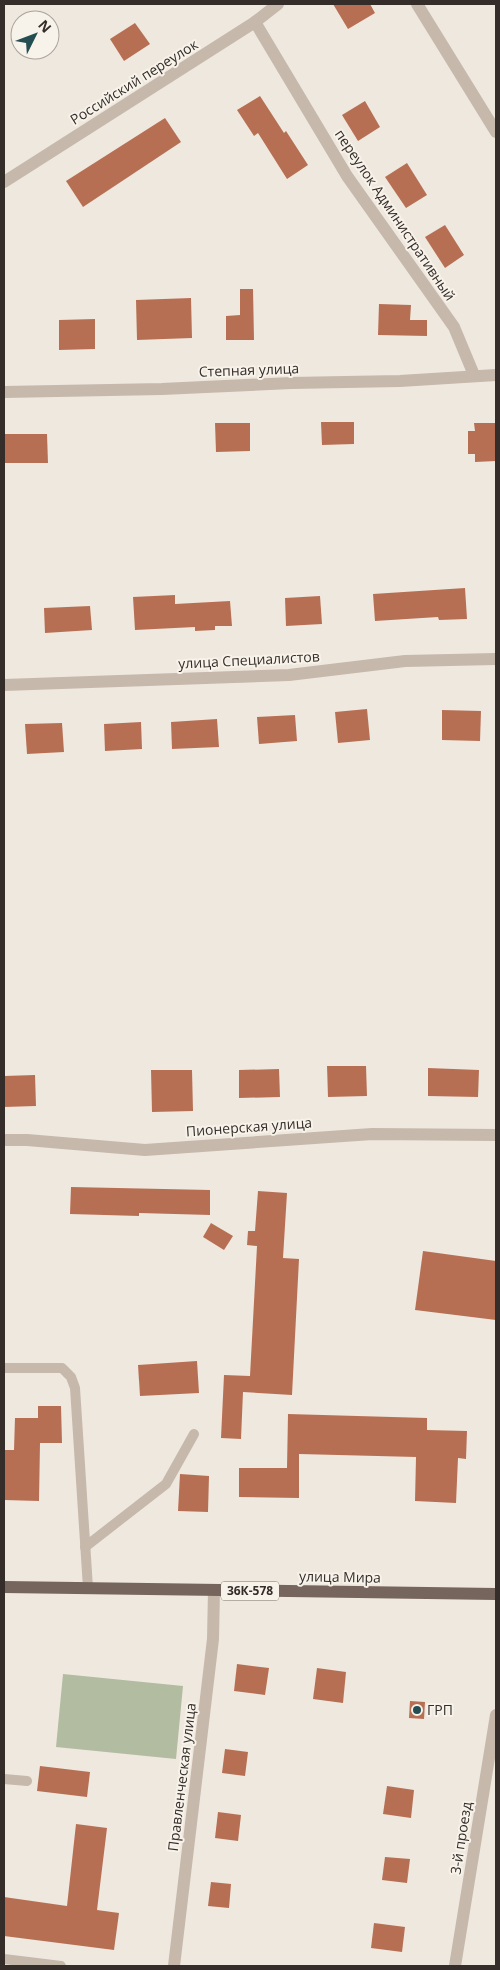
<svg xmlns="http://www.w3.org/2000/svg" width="500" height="1970" font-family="'Open Sans',sans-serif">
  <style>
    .green { fill: #b2bca0 }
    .building { fill: #b76f54 }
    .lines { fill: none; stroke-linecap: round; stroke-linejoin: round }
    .service { stroke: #c6b8ab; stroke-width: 10 }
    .minor { stroke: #c6b8ab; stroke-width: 12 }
    .primary { stroke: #75655c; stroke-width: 12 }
    .poi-dot { fill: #244d51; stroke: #f7f2ea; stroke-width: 2 }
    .labels { text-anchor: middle; stroke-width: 4; stroke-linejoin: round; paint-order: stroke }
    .shield { fill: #f7f2ea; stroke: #6f6863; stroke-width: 1 }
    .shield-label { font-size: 12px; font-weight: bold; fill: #352d29 }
    .street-label { font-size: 14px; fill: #352d29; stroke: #f7f2ea }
    .poi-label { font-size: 14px; fill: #352d29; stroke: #f7f2ea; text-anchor: start }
  </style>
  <rect width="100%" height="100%" fill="#efe8de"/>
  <polygon class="green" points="63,1674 183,1686 176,1759 56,1747"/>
  <g class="building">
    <polygon points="333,4 370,4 375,13 348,29"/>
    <polygon points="135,23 150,44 124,61 110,39"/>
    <polygon points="260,96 284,133 286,131 308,165 287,179 258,133 254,136 237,110"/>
    <polygon points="365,101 380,127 358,141 342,115"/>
    <polygon points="165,118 181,142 83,207 66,181"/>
    <polygon points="407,163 427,195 406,208 385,177"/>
    <polygon points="445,225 464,255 445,268 425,237"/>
    <polygon points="240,289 253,289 254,340 226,340 226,316 240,315"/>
    <polygon points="191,298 192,338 137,340 136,300"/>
    <polygon points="379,304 411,305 410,320 427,320 427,336 378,335"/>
    <polygon points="95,319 95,349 59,350 59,320"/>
    <polygon points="321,422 354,422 354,444 322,445"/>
    <polygon points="215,423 250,423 250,451 216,452"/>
    <polygon points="474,423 496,423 496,461 475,462 475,454 468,454 468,431 475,431"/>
    <polygon points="4,434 47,434 48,463 4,463"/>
    <polygon points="465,588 467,619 439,620 438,617 375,621 373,594"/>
    <polygon points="175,595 175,604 230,601 232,626 215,626 215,630 195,631 195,627 135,630 133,597"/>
    <polygon points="320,596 322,624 286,626 285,598"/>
    <polygon points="90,606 92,630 45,633 44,608"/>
    <polygon points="367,709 370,740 338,743 335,712"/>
    <polygon points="442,710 481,711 480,741 442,740"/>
    <polygon points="295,715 297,741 259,744 257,717"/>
    <polygon points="217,719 219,747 172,749 171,722"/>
    <polygon points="141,722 142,749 105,751 104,724"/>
    <polygon points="62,723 64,752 27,754 25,724"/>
    <polygon points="327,1066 366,1066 367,1096 328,1097"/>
    <polygon points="428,1068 479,1070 478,1097 428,1096"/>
    <polygon points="279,1069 280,1097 239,1098 239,1070"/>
    <polygon points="151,1070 192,1070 193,1111 152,1112"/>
    <polygon points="35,1075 36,1106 4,1107 4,1076"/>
    <polygon points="71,1187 210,1190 210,1215 139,1213 139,1216 70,1214"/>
    <polygon points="258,1191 287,1193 283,1258 299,1259 292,1395 243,1392 241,1439 221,1438 224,1375 250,1376 257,1246 247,1245 248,1231 255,1231"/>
    <polygon points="211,1223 233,1236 224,1250 203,1237"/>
    <polygon points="423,1251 496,1261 496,1320 415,1310"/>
    <polygon points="197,1361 199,1393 140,1396 138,1365"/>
    <polygon points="38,1406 61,1406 62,1443 40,1443 39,1501 4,1500 4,1450 14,1450 15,1418 38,1418"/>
    <polygon points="288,1414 427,1418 427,1430 467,1431 466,1459 458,1458 456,1503 415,1501 416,1457 299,1454 299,1498 239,1497 239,1468 287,1468"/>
    <polygon points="180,1474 209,1476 208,1512 178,1511"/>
    <polygon points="237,1664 269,1668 265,1695 234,1691"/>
    <polygon points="317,1668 346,1672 343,1703 313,1699"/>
    <polygon points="410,1701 425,1702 424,1719 409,1718"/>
    <polygon points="225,1749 248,1752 245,1776 222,1773"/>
    <polygon points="40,1766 90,1772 87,1797 37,1791"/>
    <polygon points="387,1786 414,1790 411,1818 383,1814"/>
    <polygon points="218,1812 241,1815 238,1841 215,1838"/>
    <polygon points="76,1824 107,1828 97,1910 119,1913 114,1950 4,1936 4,1897 67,1906"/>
    <polygon points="385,1857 410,1859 407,1883 382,1880"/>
    <polygon points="211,1882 231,1884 229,1908 208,1906"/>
    <polygon points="374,1923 405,1927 402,1952 371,1948"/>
  </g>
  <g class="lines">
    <g class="service">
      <polyline points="4,1368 62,1368 71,1377 75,1388 88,1588"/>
      <polyline points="85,1547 166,1484 194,1434"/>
      <polyline points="4,1779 27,1781"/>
      <polyline points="4,1959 61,1966"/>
    </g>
    <g class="minor">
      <polyline points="417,4 496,132"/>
      <polyline points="255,22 347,176 454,327 474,375"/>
      <polyline points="4,182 255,22 278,4"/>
      <polyline points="4,392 162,389 291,383 400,381 496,375"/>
      <polyline points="4,685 289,675 405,661 496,659"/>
      <polyline points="4,1140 27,1140 145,1150 372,1134 496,1135"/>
      <polyline points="174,1966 213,1639 214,1590"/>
      <polyline points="455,1966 496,1715"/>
    </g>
    <polyline class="primary" points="4,1587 496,1594"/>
  </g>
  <circle class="poi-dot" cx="417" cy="1710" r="5"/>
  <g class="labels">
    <rect class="shield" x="221" y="1581.5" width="58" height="19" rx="4"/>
    <g class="shield-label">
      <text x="250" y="1595">36К-578</text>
    </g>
    <g class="street-label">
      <text transform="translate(134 82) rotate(-32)" y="5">Российский переулок</text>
      <text transform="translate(395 215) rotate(56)" y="5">переулок Административный</text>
      <text transform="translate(249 370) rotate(-2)" y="5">Степная улица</text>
      <text transform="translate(249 660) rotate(-3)" y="5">улица Специалистов</text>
      <text transform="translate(249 1127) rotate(-4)" y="5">Пионерская улица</text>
      <text transform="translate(340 1577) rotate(1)" y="5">улица Мира</text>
      <text transform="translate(182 1777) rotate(-83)" y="5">Правленческая улица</text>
      <text transform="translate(461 1838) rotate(-81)" y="5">3-й проезд</text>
    </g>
    <g class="poi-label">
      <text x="427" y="1715">ГРП</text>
    </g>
  </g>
  <rect width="500" height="1970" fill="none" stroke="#352d29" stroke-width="10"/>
  <g transform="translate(35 35) rotate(48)"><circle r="24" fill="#f7f2ea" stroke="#a9a39d"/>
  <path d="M0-4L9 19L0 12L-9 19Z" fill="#244d51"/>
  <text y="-8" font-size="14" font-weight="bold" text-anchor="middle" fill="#352d29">N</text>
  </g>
</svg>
